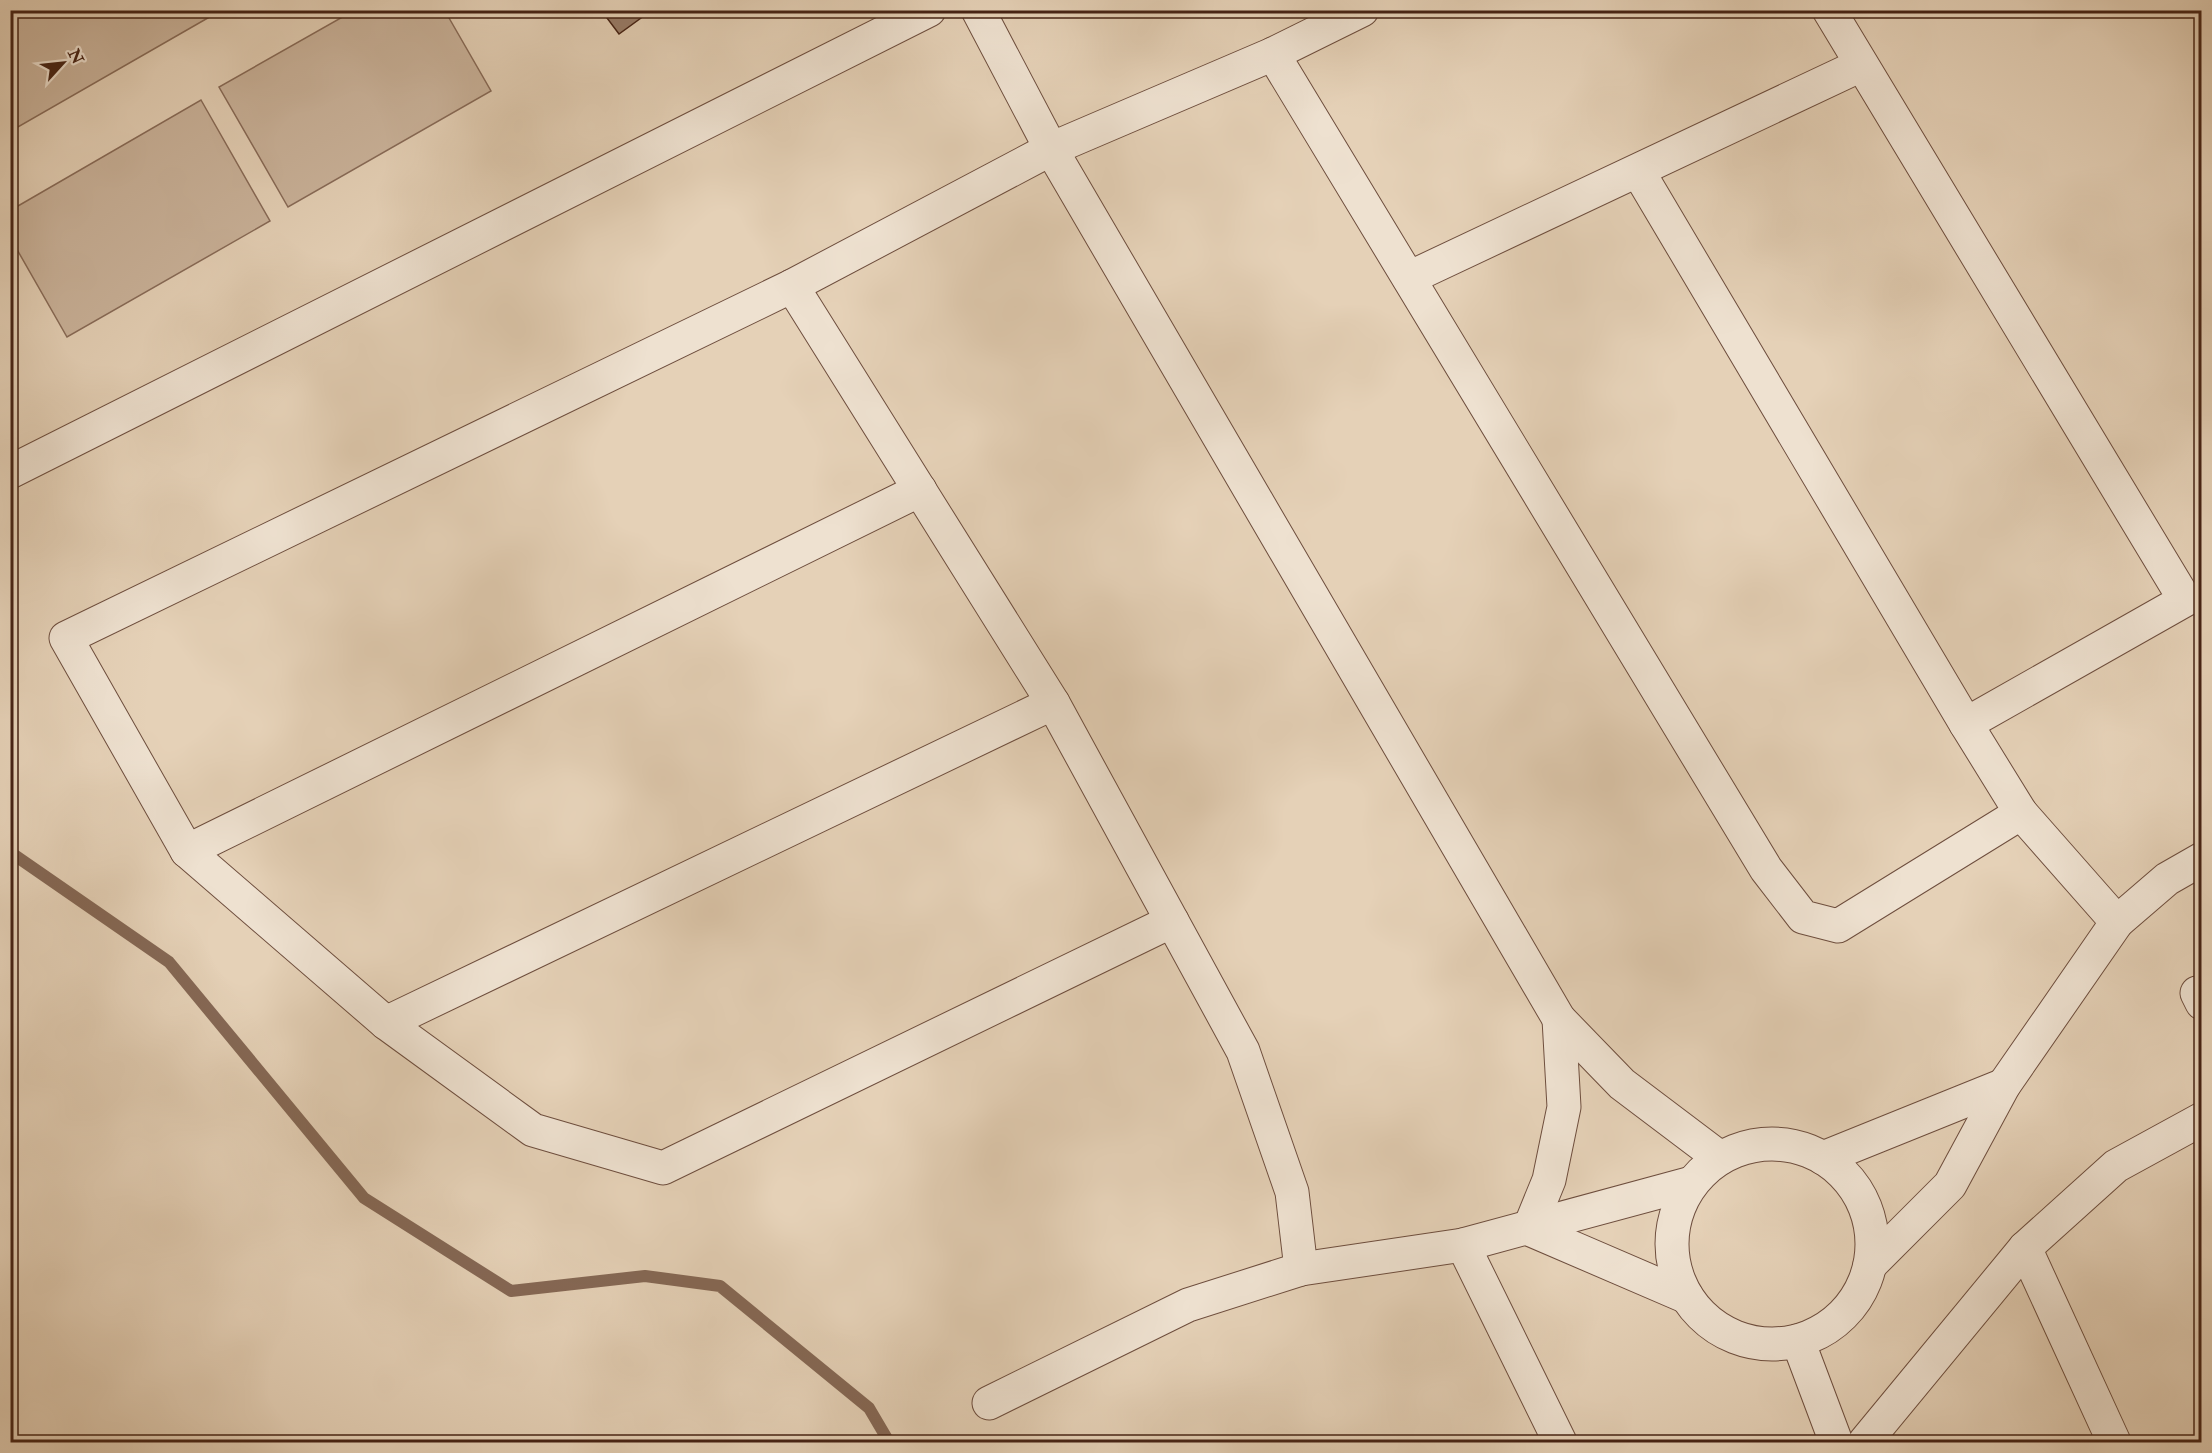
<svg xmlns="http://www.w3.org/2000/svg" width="2212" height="1453" font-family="'IM FELL Double Pica',serif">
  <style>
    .green { fill: #cab39b; stroke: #886b58; stroke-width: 1.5 }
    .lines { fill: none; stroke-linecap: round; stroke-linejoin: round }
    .stream { stroke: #856855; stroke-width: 12 }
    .building { fill: #997d69; stroke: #462315; stroke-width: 1.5 }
    .minor-casing { stroke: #6e4e3e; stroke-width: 35 }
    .minor { stroke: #eee1d0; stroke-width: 33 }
  </style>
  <rect width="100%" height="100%" fill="#e5d1b7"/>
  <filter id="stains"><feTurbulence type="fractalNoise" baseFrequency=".00333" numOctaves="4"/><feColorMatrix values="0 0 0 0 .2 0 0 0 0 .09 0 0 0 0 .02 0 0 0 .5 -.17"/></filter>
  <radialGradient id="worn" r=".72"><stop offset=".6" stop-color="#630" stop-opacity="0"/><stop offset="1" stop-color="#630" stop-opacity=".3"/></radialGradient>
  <g class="green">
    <polygon points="11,10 220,10 220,11 11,131"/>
    <polygon points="445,11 491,91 288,207 219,87 353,11"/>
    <polygon points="201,100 270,221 67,337 11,239 11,210"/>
  </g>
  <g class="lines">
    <polyline class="stream" points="10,852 169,962 364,1198 511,1291 645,1276 720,1286 869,1408 889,1442"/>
  </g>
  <polygon class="building" points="601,10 652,10 619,34"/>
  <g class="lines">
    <defs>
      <g id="minor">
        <polyline points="978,10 1051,149 1559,1019 1622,1084 1720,1158"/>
        <polyline points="1829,10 2185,600 1966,724"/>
        <polyline points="1273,54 1766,869 1803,917 1838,926 2021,813"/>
        <polyline points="1638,171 1966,724 2021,813 2117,922"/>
        <polyline points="1409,278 1861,65"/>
        <polyline points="792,286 66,638 187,851 386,1023 533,1130 663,1168 1172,921"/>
        <polyline points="10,472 929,10"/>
        <polyline points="187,851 920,490"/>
        <polyline points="2197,993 2202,1003"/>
        <polyline points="386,1023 1053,703"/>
        <circle cx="1772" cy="1244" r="100"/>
        <polyline points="1823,1158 2004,1085"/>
        <polyline points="1529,1229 1549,1180 1564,1107 1559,1019"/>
        <polyline points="1529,1229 1687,1297"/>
        <polyline points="1463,1245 1560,1442"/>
        <polyline points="2025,1248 2114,1442"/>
        <polyline points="1870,1265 1950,1185 2004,1085 2117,922 2167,879 2202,859"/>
        <polyline points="1301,1269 1292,1192 1243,1051 1053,703 792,286 1051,149 1273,54 1362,10"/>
        <polyline points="1798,1341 1836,1442"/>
        <polyline points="989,1403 1188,1305 1301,1269 1463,1245 1692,1183"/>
        <polyline points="1865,1442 2025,1248 2116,1166 2202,1119"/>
      </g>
    </defs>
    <use href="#minor" class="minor-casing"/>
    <use href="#minor" class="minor"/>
  </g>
  <rect width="2212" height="1453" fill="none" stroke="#e5d1b7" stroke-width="36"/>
  <rect x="12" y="12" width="2188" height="1429" fill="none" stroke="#462315" stroke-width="3"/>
  <rect x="18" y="18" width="2176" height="1417" fill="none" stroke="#462315" stroke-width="1.5"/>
  <g transform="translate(63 63) rotate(63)" stroke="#eee1d0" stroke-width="4.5" paint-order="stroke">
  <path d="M0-4.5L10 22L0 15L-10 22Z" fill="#462315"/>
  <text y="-9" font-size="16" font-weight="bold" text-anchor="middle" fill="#462315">N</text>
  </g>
  <rect width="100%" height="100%" filter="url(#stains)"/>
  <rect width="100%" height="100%" fill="url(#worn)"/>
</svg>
